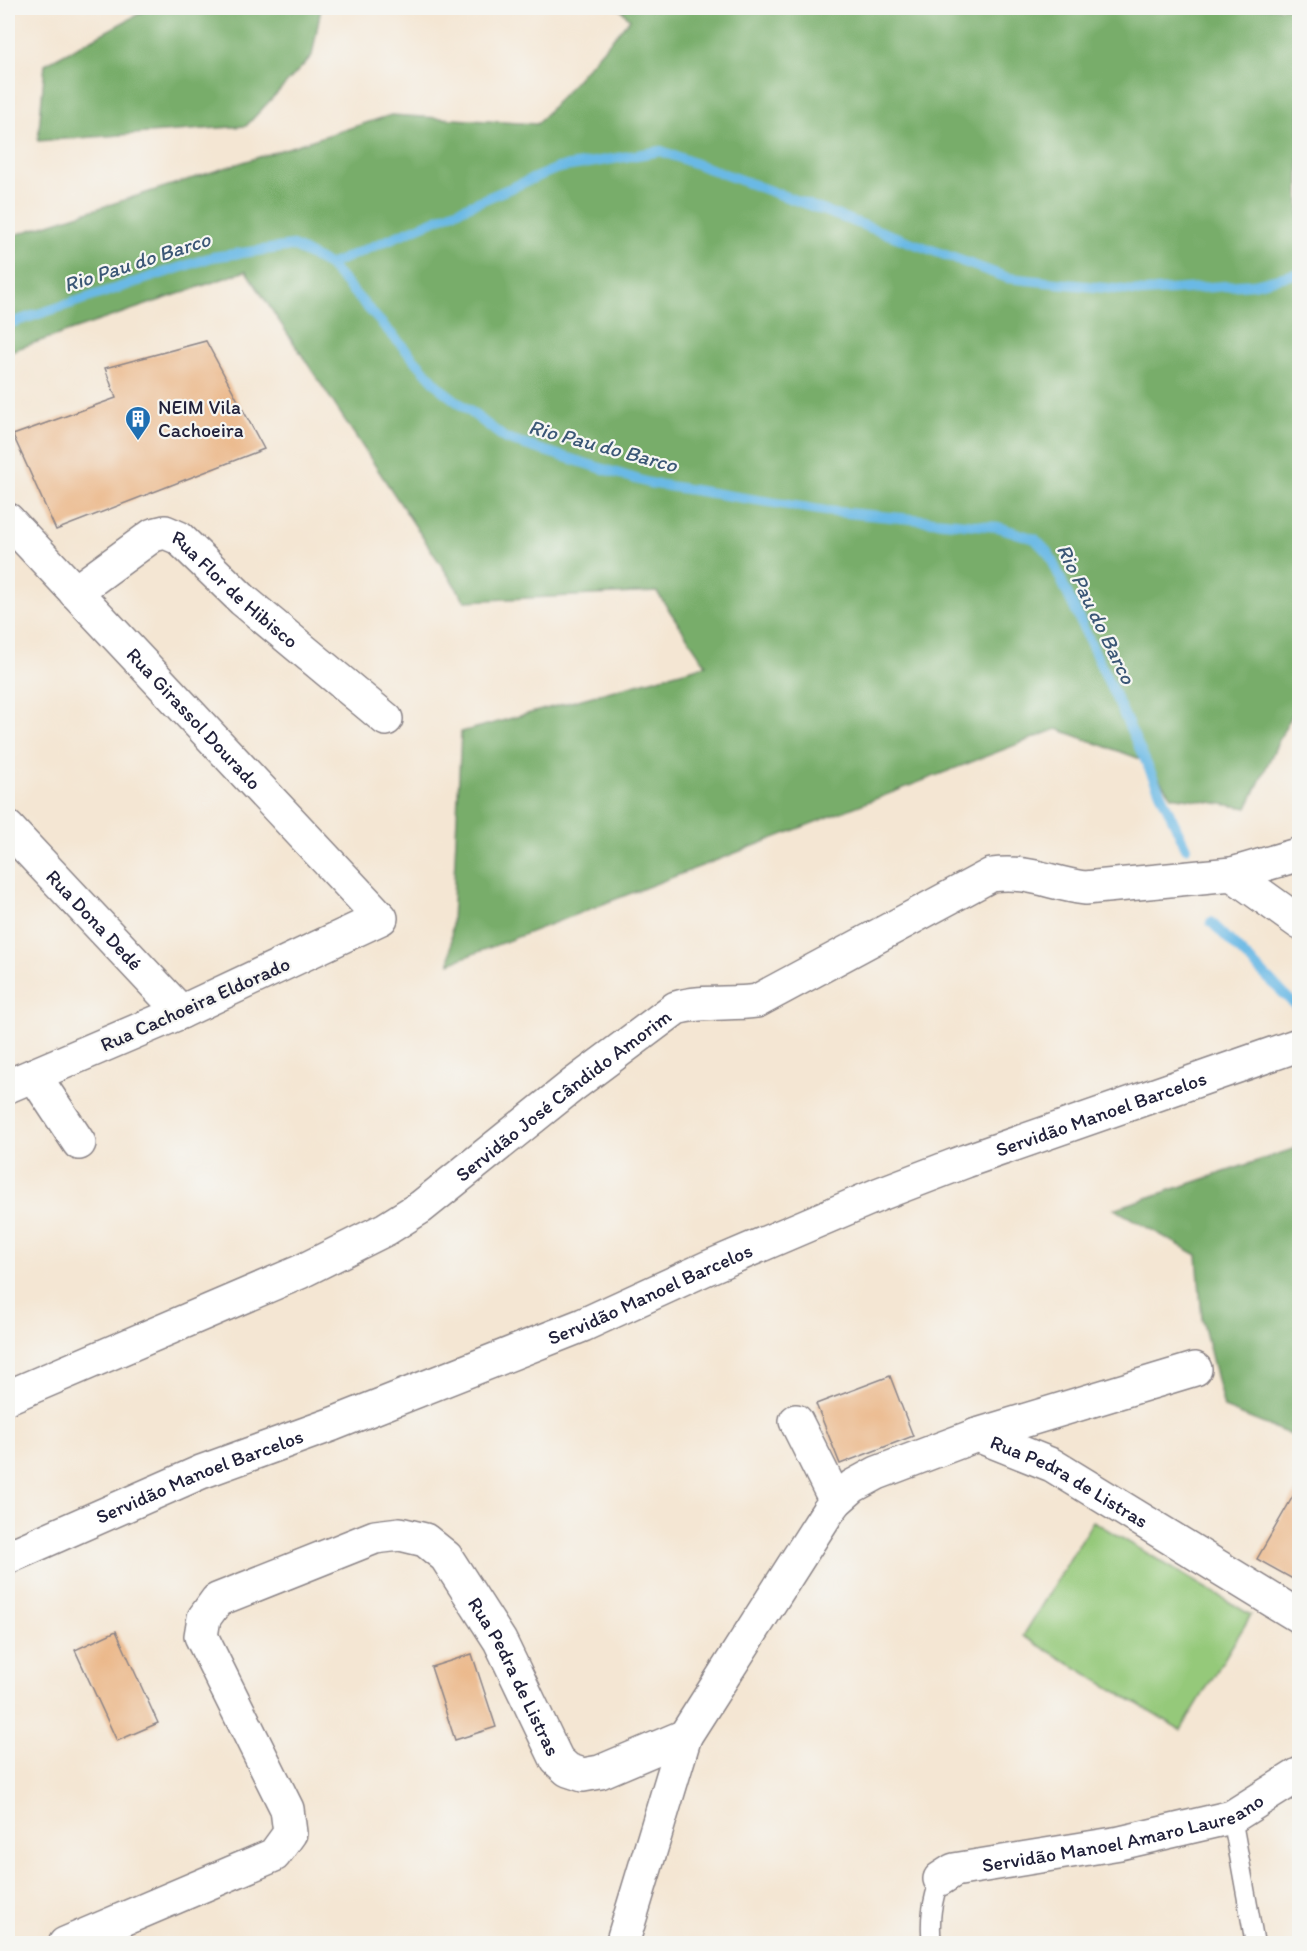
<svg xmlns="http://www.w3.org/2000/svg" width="1307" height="1951" font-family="Itim,sans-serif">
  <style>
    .green { fill: #95c97a; stroke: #5c765a; stroke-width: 1.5 }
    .forest { fill: #78ad6a; stroke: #4d6852; stroke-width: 1.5 }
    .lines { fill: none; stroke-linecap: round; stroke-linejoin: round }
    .stream { stroke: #6ab9e5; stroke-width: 10 }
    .building { fill: #ebb88a }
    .service-casing { stroke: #8b8487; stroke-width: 21 }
    .minor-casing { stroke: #8b8487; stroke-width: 36 }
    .service { stroke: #fff; stroke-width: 18 }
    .minor { stroke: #fff; stroke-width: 33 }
    .labels { text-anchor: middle; stroke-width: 4.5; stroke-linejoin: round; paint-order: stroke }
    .poi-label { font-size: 20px; fill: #22223b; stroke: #f6f6f2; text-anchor: start }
    .street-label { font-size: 20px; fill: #22223b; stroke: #f6f6f2 }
    .water-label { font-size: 21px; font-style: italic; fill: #3b5776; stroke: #f6f6f2 }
  </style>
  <rect width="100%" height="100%" fill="#f6f6f2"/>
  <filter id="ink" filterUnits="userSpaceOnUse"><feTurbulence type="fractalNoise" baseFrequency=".0167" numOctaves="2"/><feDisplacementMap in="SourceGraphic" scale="12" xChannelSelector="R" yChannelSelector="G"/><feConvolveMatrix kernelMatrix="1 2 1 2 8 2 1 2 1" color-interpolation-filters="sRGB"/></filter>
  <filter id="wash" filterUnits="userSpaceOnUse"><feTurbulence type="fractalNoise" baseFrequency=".008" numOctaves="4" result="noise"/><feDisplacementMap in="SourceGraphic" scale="24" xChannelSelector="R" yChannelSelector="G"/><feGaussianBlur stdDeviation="1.35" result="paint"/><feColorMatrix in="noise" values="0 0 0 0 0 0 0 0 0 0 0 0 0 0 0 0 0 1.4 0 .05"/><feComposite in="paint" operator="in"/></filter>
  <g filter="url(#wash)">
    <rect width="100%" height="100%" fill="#f4e6d3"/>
    <polygon class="green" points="1093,1521 1251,1615 1181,1730 1023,1636"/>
    <g class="forest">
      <polygon points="150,8 321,8 312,56 246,126 38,141 45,64"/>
      <polygon points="619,8 1299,8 1299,698 1247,808 1171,796 1146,761 1057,729 450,963 461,732 706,665 657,592 465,601 246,271 8,352 8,237 391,115 537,124 630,19"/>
      <polygon points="1299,1147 1300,1147 1299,1438 1224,1408 1202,1319 1197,1255 1114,1209"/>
    </g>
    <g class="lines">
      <g class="stream">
        <polyline points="329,265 558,168 661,151 1008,278 1143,292 1254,284 1300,273"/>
        <polyline points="8,324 212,257 293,246 329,265 442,390 506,439 649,483 826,511 998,527 1035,539 1049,554 1186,848"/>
        <polyline points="1211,922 1300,1010"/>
      </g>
    </g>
    <g id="blocks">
      <g class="building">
        <polygon points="206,341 264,449 56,530 13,435 116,398 105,368"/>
        <polygon points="890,1376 913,1436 840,1464 816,1404"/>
        <polygon points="1300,1484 1300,1583 1257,1559"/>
        <polygon points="116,1631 158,1723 117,1741 75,1650"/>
        <polygon points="472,1654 496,1727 455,1740 431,1667"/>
      </g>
    </g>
  </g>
  <g filter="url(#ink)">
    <use href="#blocks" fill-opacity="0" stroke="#8b8487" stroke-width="1.5"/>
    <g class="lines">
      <defs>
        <g id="service">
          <polyline points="1232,1817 1255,1944"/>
          <path d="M932,1944C929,1920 932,1901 940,1879"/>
        </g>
        <g id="minor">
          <path id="s1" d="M8,520L381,918L181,1012L8,1086"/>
          <path id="s2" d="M75,592L153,535L165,532L179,538L243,600L386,719"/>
          <path id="s3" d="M8,828L181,1012"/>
          <polyline points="1232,874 1300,854"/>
          <polyline points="34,1075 79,1143"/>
          <path id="s4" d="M8,1397L300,1272L386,1229L421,1207L573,1085L676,1008C702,1000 730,1005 757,1001L991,875C1028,870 1049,883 1085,888L1232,874L1300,923"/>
          <polyline points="796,1421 836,1501"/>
          <polyline points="977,1435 1195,1369"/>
          <path id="s5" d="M8,1557L201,1472L333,1424L583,1325L707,1268L880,1194L966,1161L1298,1045"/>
          <path id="s6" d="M940,1879L954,1870L1120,1843L1232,1817L1300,1774"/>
          <path id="s7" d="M65,1944L274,1855L290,1833L287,1809L201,1636L204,1618L217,1600L375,1537L400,1534L425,1540L446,1557L500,1641L557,1760L568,1770L583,1775L600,1772L685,1736L827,1513L836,1501L853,1486L877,1473L977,1435L1052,1465L1300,1617"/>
          <polyline points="622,1944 685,1736"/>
        </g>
      </defs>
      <use href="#service" class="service-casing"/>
      <use href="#minor" class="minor-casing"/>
      <use href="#service" class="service"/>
      <use href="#minor" class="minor"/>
    </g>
  </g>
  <defs>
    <symbol id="building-pin" viewBox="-11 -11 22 30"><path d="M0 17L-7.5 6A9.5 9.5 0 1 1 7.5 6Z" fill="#1f6fb2" stroke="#f6f6f2"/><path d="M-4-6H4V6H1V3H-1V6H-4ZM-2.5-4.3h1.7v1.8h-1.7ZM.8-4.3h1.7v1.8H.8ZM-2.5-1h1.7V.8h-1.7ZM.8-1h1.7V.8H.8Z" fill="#fff"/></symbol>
  </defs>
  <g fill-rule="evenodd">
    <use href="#building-pin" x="123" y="404" width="30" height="40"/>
  </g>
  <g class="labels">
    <g class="poi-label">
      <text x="158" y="414">NEIM Vila<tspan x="158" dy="23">Cachoeira</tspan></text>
    </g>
    <g class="street-label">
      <text dy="7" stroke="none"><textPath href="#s2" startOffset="200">Rua Flor de Hibisco</textPath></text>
      <text dy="7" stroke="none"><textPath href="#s1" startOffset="272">Rua Girassol Dourado</textPath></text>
      <text dy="7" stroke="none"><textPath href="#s3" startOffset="126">Rua Dona Dedé</textPath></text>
      <text transform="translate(195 1004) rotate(-24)" y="7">Rua Cachoeira Eldorado</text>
      <text dy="7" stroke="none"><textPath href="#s4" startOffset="636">Servidão José Cândido Amorim</textPath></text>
      <text dy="7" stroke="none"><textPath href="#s5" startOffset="1180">Servidão Manoel Barcelos</textPath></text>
      <text dy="7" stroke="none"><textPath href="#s5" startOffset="694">Servidão Manoel Barcelos</textPath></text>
      <text dy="7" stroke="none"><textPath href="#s5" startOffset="208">Servidão Manoel Barcelos</textPath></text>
      <text dy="7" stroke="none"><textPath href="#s7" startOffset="1672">Rua Pedra de Listras</textPath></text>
      <text dy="7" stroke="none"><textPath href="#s7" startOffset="898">Rua Pedra de Listras</textPath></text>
      <text dy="7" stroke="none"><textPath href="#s6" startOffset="190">Servidão Manoel Amaro Laureano</textPath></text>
    </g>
    <g class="water-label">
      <text transform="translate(137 262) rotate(-18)" y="7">Rio Pau do Barco</text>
      <text transform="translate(603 446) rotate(15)" y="7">Rio Pau do Barco</text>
      <text transform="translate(1096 614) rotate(64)" y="7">Rio Pau do Barco</text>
    </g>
  </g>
  <rect width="1307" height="1951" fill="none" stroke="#f6f6f2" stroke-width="30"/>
</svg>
